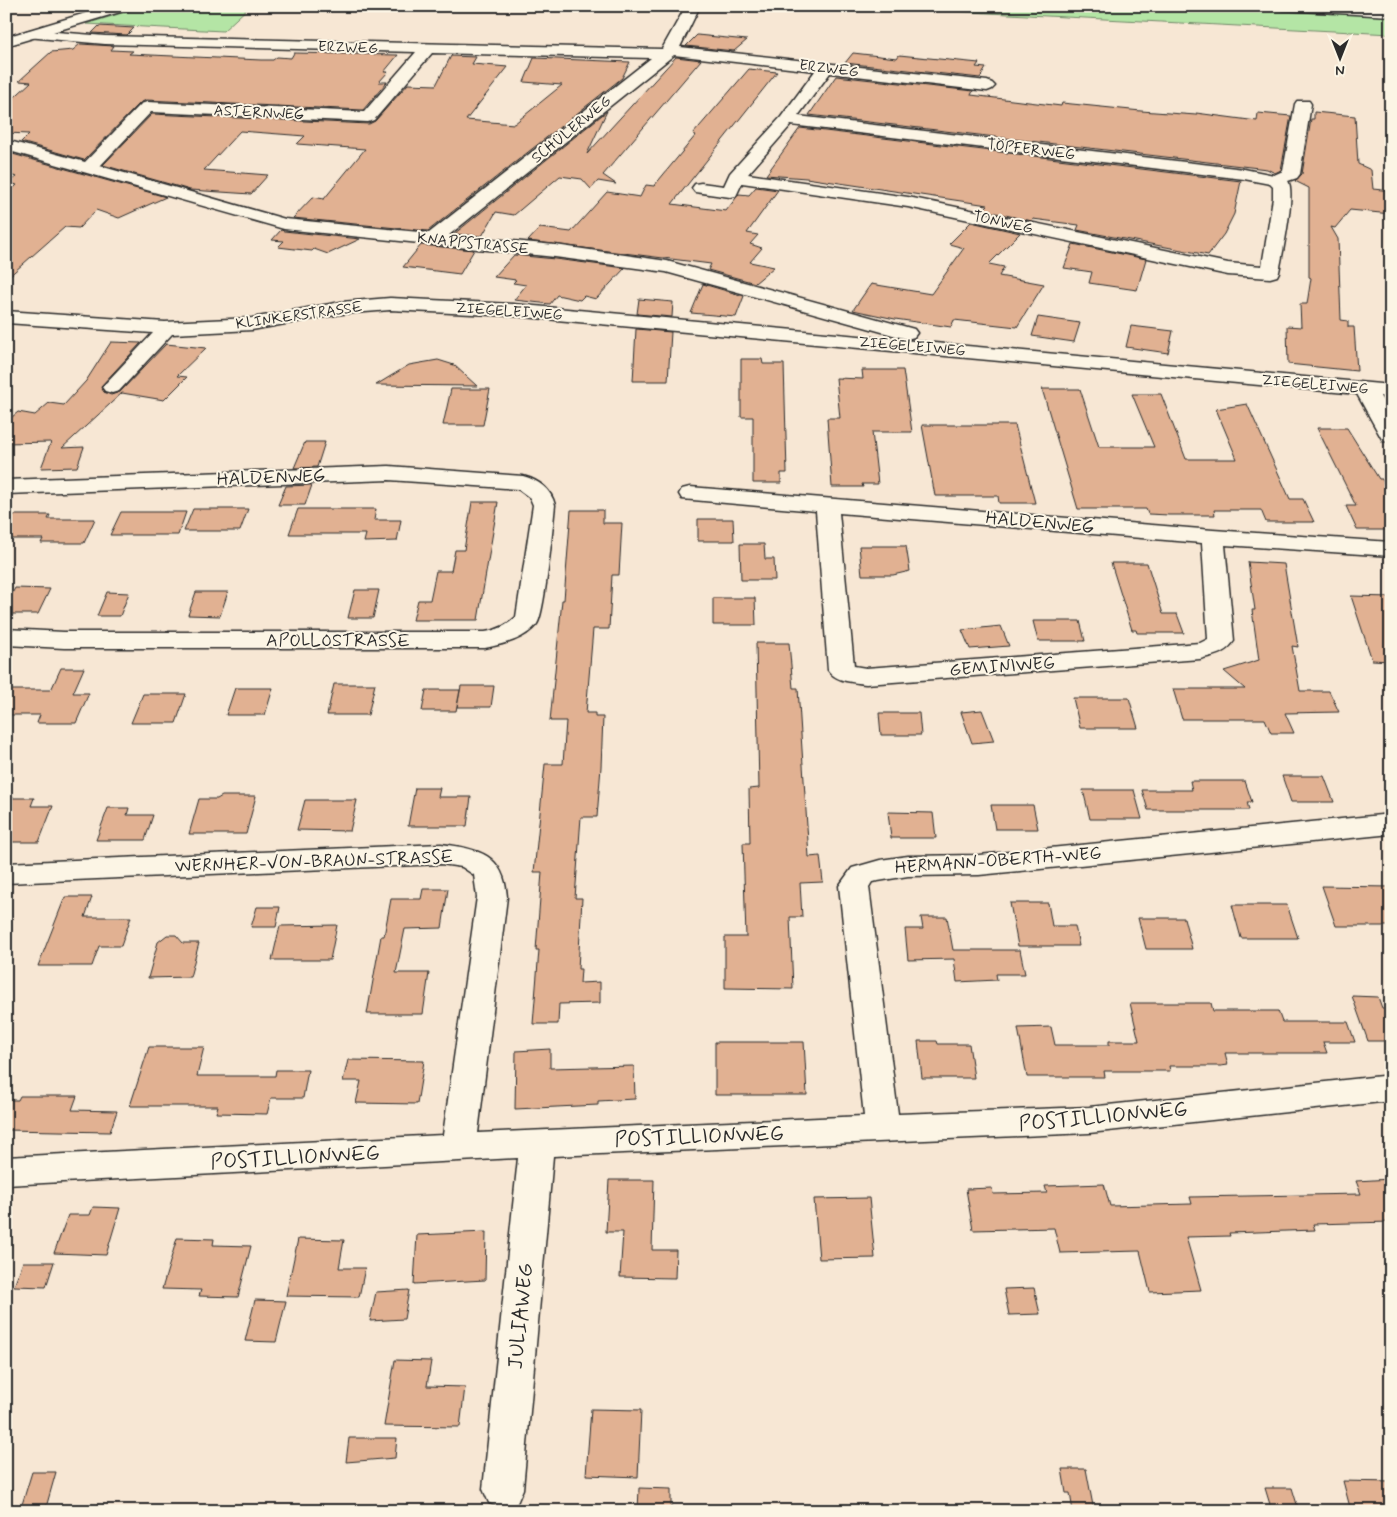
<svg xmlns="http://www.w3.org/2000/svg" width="1397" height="1517" font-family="Mynerve,sans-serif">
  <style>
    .green { fill: #b4e5a5; stroke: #708868 }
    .building { fill: #e1b192; stroke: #2b2b2b }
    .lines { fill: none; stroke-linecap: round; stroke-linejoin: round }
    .minor-casing { stroke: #2b2b2b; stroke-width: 3 }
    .tertiary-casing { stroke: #2b2b2b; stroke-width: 3 }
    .minor { fill: #fcf5e5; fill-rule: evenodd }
    .tertiary { fill: #fcf5e5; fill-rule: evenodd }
    .labels { text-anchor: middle; stroke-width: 4; stroke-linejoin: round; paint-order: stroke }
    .far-street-label { font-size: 15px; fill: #2b2b2b; stroke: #fcf5e5 }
    .street-label { font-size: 18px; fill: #2b2b2b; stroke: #fcf5e5 }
    .near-street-label { font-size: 21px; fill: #2b2b2b; stroke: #fcf5e5 }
  </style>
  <rect width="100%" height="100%" fill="#f7e7d4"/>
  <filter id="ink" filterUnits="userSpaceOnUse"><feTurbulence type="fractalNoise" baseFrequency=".02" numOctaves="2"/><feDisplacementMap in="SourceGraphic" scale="10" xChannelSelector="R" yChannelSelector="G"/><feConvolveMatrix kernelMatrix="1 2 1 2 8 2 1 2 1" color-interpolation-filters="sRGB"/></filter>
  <g filter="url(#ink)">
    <g class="green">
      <polygon points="145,6 250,6 223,31 86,24"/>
      <polygon points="855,6 1233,6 1391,15 1391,34"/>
    </g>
    <g class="building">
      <polygon points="99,26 134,28 127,35 92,33"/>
      <polygon points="697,35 747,40 734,51 686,46"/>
      <polygon points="80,44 114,46 111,50 133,51 129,54 261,60 273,60 277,57 291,58 294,53 398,55 384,72 388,72 379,82 387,82 363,110 146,100 140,103 84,160 21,142 29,134 6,133 6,105 31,82 19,81 51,52 73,50"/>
      <polygon points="853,53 897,58 899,55 979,63 976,67 986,68 980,78 845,63"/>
      <polygon points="451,56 476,57 472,64 508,67 466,120 514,124 562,85 524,82 534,58 630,62 622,78 428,231 293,218 313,197 324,199 365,149 297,144 305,136 240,131 204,170 268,175 251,194 190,190 103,165 152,114 369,124 375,121 408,84 436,85"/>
      <polygon points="676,57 701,60 603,175 616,184 598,181 591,189 582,179 560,176 514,215 496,212 482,236 454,234 607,111 587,154"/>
      <polygon points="749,69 777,72 672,204 726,211 739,194 749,195 756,187 778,190 747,233 758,235 750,244 762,248 750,262 774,267 755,283 708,270 711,264 528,241 540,228 571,232 607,192 640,197 646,185 654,186 696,135 693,134"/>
      <polygon points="836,76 973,91 971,95 1061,106 1062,103 1141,111 1196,115 1196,113 1257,121 1258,113 1291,116 1281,170 1275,173 1267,169 809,115"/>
      <polygon points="1314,112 1355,116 1358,164 1371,170 1373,189 1391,191 1391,214 1350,210 1335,228 1331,227 1338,239 1341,320 1348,321 1348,327 1354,327 1357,371 1288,364 1287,326 1301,327 1300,304 1307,304 1311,278 1309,277 1309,188 1295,181 1302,174 1311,119 1314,119"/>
      <polygon points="800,128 1241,181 1234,214 1224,234 1208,255 1077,230 1079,225 1033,219 1032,221 983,210 988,205 806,178 766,175"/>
      <polygon points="9,153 166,197 119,218 96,210 79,228 65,227 6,279 6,195 17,185 7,182 17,177 6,174 6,156"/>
      <polygon points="971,222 1020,233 989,264 1004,267 999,276 1044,284 1017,327 954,320 951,327 895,319 853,310 871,284 931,294 964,248 949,244"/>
      <polygon points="281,230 284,231 360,239 328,254 314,249 312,251 278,247 284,241 272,240"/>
      <polygon points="1073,244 1146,259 1137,290 1089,283 1092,272 1064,268"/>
      <polygon points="421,245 474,250 460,274 403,267"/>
      <polygon points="514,255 555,259 625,268 596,299 584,296 580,300 557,295 550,304 514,300 526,285 513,283 516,280 494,277"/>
      <polygon points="703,284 744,296 736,317 691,313"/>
      <polygon points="639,299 673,302 672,317 637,314"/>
      <polygon points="1038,317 1080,323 1074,342 1032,336"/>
      <polygon points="1131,326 1173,331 1168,353 1126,347"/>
      <polygon points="636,329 671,332 668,381 633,381"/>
      <polygon points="111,342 141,343 101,386 104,392 111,395 120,392 166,344 206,348 177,376 187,377 164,400 122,393 62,448 84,447 77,467 41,468 51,442 6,443 6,422 18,412 35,415 49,403 64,405 86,381"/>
      <polygon points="741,359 762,359 763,364 784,364 787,473 781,473 781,483 753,483 753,417 741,417"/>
      <polygon points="438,360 454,365 477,386 376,385 409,365"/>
      <polygon points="862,370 903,370 912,432 872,432 878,484 862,484 863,487 832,487 827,418 840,418 836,378 863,379"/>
      <polygon points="451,389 490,389 483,425 443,425"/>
      <polygon points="1042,389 1080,389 1099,447 1154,447 1132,394 1161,394 1186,459 1237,459 1216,409 1247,404 1290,499 1303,499 1314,522 1266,522 1261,510 1214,510 1215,515 1169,515 1148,514 1146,509 1078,509"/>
      <polygon points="922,425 1015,425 1035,503 999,503 998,496 935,496"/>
      <polygon points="1317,428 1347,428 1379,479 1382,479 1391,497 1391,530 1357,530 1346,506 1356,506"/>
      <polygon points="305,442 325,442 317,467 294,468"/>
      <polygon points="312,485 305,505 278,505 286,486"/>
      <polygon points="472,502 498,502 478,620 413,620 418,600 430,600 436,571 451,571 455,550 464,550"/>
      <polygon points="193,509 248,509 240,531 184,531"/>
      <polygon points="298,509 376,509 374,520 401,520 397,541 364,542 366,534 289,534"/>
      <polygon points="571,510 603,510 603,523 622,523 619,575 612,575 609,629 593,629 586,713 595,713 595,717 603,717 601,767 597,817 581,817 575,898 582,898 578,969 581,969 580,983 600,982 600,1003 559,1004 558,1024 533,1024 539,950 536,950 542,872 534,872 545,764 563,764 566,721 550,721 562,600 564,600"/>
      <polygon points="121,512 186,512 178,535 110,535"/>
      <polygon points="6,515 50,515 48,519 95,519 84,543 41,543 43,539 6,539"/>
      <polygon points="698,519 733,519 734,541 698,541"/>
      <polygon points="740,544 764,544 765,559 774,559 775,580 741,580"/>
      <polygon points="859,546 906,546 910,571 893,575 862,575"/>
      <polygon points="1248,562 1284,564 1298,647 1292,646 1300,691 1329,691 1339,712 1285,713 1294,733 1271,733 1265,719 1182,719 1173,689 1245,689 1224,671 1259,660 1252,610 1255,610"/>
      <polygon points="1111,563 1147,563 1163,614 1177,614 1184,633 1137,633 1136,630 1132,630"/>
      <polygon points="15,588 50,589 38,614 6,614 6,605"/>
      <polygon points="355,590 379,590 373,618 348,618"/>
      <polygon points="107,592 129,593 120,616 97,616"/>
      <polygon points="196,592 228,592 220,616 188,615"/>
      <polygon points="1351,596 1391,597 1391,661 1372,660"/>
      <polygon points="713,598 755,598 756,625 713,625"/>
      <polygon points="1033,621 1080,621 1085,641 1038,641"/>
      <polygon points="1001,626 1009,646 970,649 962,630"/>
      <polygon points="756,643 789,643 793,688 798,688 809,857 820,856 823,882 800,883 802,917 790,917 793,989 725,988 725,937 746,937 743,843 750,843 749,789 759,788"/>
      <polygon points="61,668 84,668 73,693 89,693 76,723 37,723 40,715 6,715 6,690 51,690"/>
      <polygon points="334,684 375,684 368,715 327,715"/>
      <polygon points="461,686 494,686 491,707 457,707"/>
      <polygon points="235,688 273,688 265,715 226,715"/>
      <polygon points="426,690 460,690 456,711 422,711"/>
      <polygon points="143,694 186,694 176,723 131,723"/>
      <polygon points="1073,698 1129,698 1138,728 1080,728"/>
      <polygon points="982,710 994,741 972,743 961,712"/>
      <polygon points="879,713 919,713 921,735 881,735"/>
      <polygon points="1282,776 1324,776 1334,802 1291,802"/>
      <polygon points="1190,781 1245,781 1252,802 1247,802 1249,810 1148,810 1142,790 1192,790"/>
      <polygon points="415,788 440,788 438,797 471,797 467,826 408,826"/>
      <polygon points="1083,790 1134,790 1142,819 1090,819"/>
      <polygon points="222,796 256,796 246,834 189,834 199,799 217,799"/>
      <polygon points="6,798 34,798 31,806 53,806 39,842 6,842"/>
      <polygon points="305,800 357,800 350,831 297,830"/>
      <polygon points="991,805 1033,805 1038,829 995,829"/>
      <polygon points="108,808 129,808 127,815 153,815 145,840 96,840"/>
      <polygon points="888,812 933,813 936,838 891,838"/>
      <polygon points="1322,886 1391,887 1391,926 1336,926"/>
      <polygon points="423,889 448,889 442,928 405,929 396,973 429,973 423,1014 367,1014 381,936 384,936 391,899 421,899"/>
      <polygon points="65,897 92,897 85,917 131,917 121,946 99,946 92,966 38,966"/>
      <polygon points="1010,903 1048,903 1052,926 1075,926 1079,946 1018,946"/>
      <polygon points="1232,905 1287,905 1298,938 1241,938"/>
      <polygon points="257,907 280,907 276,927 251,927"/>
      <polygon points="921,917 947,917 953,950 1020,950 1025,974 996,974 997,980 957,982 954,959 908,960 905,929 923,929"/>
      <polygon points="1138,918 1184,918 1192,949 1146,949"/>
      <polygon points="337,925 330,960 272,960 280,926"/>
      <polygon points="167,935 176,935 183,943 199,943 190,977 148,978 158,942"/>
      <polygon points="1352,996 1378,997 1382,1008 1391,1008 1391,1041 1368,1041"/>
      <polygon points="1130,1003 1211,1003 1213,1011 1278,1011 1282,1022 1348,1022 1355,1042 1323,1042 1327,1053 1225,1053 1228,1065 1221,1066 1169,1066 1170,1071 1104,1071 1105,1077 1027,1077 1018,1028 1051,1027 1055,1045 1109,1045 1109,1041 1139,1041"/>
      <polygon points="918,1041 937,1041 938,1044 969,1044 974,1078 922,1078"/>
      <polygon points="715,1042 804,1042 807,1095 715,1095"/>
      <polygon points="149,1047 204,1047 197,1076 275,1076 276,1070 308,1070 303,1098 271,1098 267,1114 216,1113 218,1106 130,1106"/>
      <polygon points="550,1049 550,1068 634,1066 635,1099 598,1101 598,1105 515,1109 516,1051"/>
      <polygon points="348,1060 424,1061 417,1104 356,1103 361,1081 343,1081"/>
      <polygon points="20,1096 77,1096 72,1110 117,1111 110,1132 6,1130 6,1100 18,1100"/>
      <polygon points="1391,1179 1391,1222 1313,1224 1315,1230 1229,1233 1230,1236 1186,1237 1201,1290 1150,1292 1140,1251 1060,1253 1054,1228 973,1230 966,1189 992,1188 993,1194 1047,1193 1045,1186 1104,1184 1110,1206 1192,1204 1190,1197 1361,1194 1356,1181"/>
      <polygon points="609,1180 654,1180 652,1250 676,1250 675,1278 620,1277 623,1232 606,1232"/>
      <polygon points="869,1198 875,1258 819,1259 814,1199"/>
      <polygon points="93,1207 120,1208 106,1255 54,1253 68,1215 90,1215"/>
      <polygon points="486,1232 485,1280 414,1284 417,1235"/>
      <polygon points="177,1238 214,1239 213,1245 251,1246 238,1297 199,1296 201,1290 162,1289"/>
      <polygon points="298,1239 344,1240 339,1268 365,1268 359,1297 286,1296"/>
      <polygon points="23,1262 54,1262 46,1287 14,1286"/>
      <polygon points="1034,1288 1040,1314 1009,1315 1004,1289"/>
      <polygon points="409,1290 404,1319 370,1321 376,1292"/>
      <polygon points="255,1300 286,1301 276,1342 245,1341"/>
      <polygon points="395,1360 431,1361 427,1386 465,1387 460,1427 384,1426"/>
      <polygon points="591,1409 641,1410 638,1477 586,1475"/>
      <polygon points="349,1438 397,1438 395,1458 346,1462"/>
      <polygon points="1062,1469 1086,1469 1094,1511 1073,1511 1070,1493 1066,1493"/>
      <polygon points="32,1472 56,1472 45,1511 20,1511"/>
      <polygon points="1343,1481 1391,1482 1391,1511 1351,1511"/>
      <polygon points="639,1488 671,1489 671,1511 638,1511"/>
      <polygon points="1265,1488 1292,1488 1299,1511 1272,1511"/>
    </g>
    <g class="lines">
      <defs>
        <g id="minor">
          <path d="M686,6H700L680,47L987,81L992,83L995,86L992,89L987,91L830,73L798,116L1244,169L1274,175L1283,171L1295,104L1297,101H1309L1311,104L1300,174L1297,178L1288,181C1296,192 1282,256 1279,272L1277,276L1270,278L1228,275L908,207L742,183L736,196L730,197L695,192L692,188L695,184L701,183L724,186L730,173L781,117L815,71L674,55L449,235L555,245L667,261L914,329L917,333L914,337L907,339L900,337L666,272L555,257L284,229L6,150V140L85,162L141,104L147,102L364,112L416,52L105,44L27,37L25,34L27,31L32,30L105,36L662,49ZM432,53L651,58L429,233L285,219L100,166L151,112L368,122L374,120ZM791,125L1244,179L1270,184L1273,187V198L1262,266L1228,263L908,197L748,174Z"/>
          <polygon points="1275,6 1391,8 1391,16 1282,10"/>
          <polygon points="390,298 513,304 1391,385 1391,397 1380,396 1391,416 1391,442 1383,441 1357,394 513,316 390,310 341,314 252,330 172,334 119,391 112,393 105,391 102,387 153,333 6,323 6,311 165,322 252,318 341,302"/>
          <path d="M389,466L523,476C538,480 551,489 555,505C553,524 545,614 537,624C524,640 504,644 485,648H64L6,645V629L64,632H485C497,630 507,626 516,617L533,505L530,498L518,489L389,480L6,494V480Z"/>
          <path d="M690,487L1213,530L1391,542V556L1225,545L1234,641C1225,654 1215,655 1200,659L866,684C853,682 836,682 828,670L816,511L682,499L679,494L682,489ZM839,513L1202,543L1208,639L1200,643L866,668L854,666Z"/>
          <path d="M1391,814V834L979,875L908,876L872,882L869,887L898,1114L1089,1107L1391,1075V1101L1089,1133L553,1156L523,1489L517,1503L503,1508L489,1503L483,1489L518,1158L6,1185V1157L443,1135L477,897L474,875L462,867L441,864L6,883V863L441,844C479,849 504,854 507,897L478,1133L864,1116L839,886L852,868L880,860L908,856L979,855Z"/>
        </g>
        <polygon id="tertiary" points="109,6 132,6 130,9 6,46 6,37"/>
      </defs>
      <use href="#minor" class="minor-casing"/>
      <use href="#tertiary" class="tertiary-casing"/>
      <use href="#minor" class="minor"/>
      <use href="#tertiary" class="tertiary"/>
    </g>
  </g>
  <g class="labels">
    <g class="far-street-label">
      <text transform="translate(348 47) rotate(2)" y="5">ERZWEG</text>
      <text transform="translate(829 68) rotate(7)" y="5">ERZWEG</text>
      <text transform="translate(259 112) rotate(3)" y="5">ASTERNWEG</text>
      <text transform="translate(571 129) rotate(-39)" y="5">SCHÜLERWEG</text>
      <text transform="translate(1031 149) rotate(7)" y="5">TÖPFERWEG</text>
      <text transform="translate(1003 222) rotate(12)" y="5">TONWEG</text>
      <text transform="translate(473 243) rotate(6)" y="5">KNAPPSTRASSE</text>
      <text transform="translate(509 311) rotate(4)" y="5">ZIEGELEIWEG</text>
      <text transform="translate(299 315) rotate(-8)" y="5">KLINKERSTRASSE</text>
      <text transform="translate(912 346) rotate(5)" y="5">ZIEGELEIWEG</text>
      <text transform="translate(1315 384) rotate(5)" y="5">ZIEGELEIWEG</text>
    </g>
    <g class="street-label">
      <text transform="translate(271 477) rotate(-2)" y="6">HALDENWEG</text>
      <text transform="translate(1040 522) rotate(5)" y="6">HALDENWEG</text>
      <text x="338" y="646">APOLLOSTRASSE</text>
      <text transform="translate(1002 666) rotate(-4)" y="6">GEMINIWEG</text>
      <text transform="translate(998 860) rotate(-4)" y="6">HERMANN-OBERTH-WEG</text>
      <text transform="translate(314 861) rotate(-2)" y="6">WERNHER-VON-BRAUN-STRASSE</text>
    </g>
    <g class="near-street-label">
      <text transform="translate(1103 1116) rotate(-5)" y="7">POSTILLIONWEG</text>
      <text transform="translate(699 1136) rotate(-2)" y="7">POSTILLIONWEG</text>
      <text transform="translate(295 1157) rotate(-3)" y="7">POSTILLIONWEG</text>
      <text transform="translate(520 1316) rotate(-84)" y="7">JULIAWEG</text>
    </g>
  </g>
  <rect width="1397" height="1517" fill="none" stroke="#fcf5e5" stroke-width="25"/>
  <rect x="12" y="12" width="1372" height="1492" fill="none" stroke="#2b2b2b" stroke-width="2" filter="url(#ink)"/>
  <g transform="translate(1340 58) rotate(180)" stroke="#fcf5e5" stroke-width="4" paint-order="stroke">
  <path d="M0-4L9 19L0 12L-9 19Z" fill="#2b2b2b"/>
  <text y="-8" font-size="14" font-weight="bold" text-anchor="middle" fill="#2b2b2b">N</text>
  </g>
</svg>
